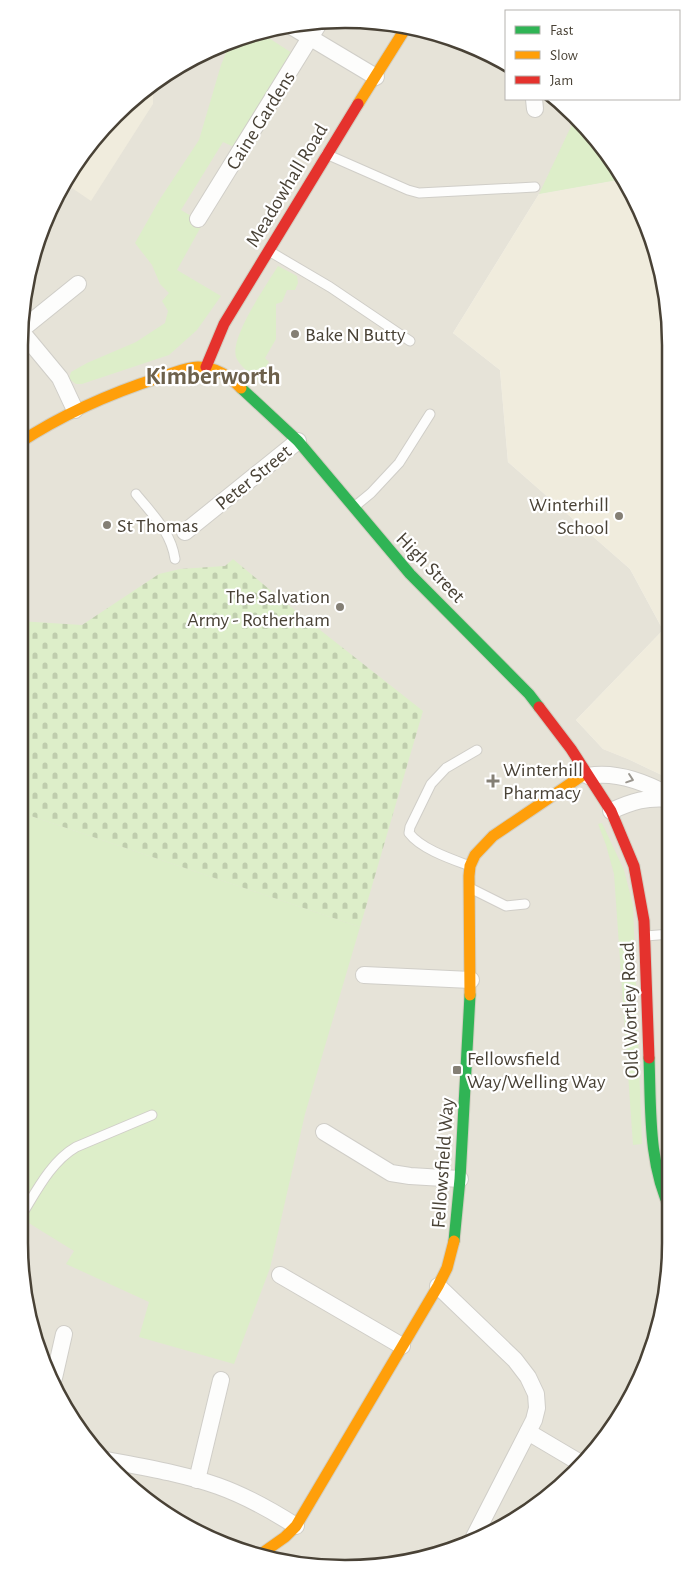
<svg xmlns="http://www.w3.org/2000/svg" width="690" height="1587" font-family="'Alegreya Sans',sans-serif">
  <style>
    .residential { fill: #e6e3d8 }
    .education { fill: #f0ecdd }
    .grass { fill: #ddeec9 }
    .cemetery { fill: url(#cemetery-stones) }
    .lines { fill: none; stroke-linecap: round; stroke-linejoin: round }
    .lane-casing { stroke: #d0cec8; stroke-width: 11 }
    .street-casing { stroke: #d0cec8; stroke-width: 18 }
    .fast-casing { stroke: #d2cec1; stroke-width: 13 }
    .slow-casing { stroke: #d2cec1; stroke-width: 13 }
    .jam-casing { stroke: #d2cec1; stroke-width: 13 }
    .lane { stroke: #fdfdfc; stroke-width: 9 }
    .street { stroke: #fdfdfc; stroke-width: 16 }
    .fast { stroke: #30b455; stroke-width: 11 }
    .slow { stroke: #ff9f0a; stroke-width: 11 }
    .jam { stroke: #e5322d; stroke-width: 11 }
    .oneway { stroke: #9a968f }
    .poi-dot { fill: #847f75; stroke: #fff; stroke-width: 2 }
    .labels { text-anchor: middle; stroke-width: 4.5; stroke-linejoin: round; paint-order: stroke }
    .street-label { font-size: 20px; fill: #494236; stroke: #fff }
    .poi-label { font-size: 20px; fill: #494236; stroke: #fff; text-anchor: start }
    .district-label { font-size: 25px; font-weight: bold; fill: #6d614c; stroke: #fff }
    .rim { fill: none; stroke: #494236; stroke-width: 2.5 }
  </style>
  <defs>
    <pattern id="cemetery-stones" width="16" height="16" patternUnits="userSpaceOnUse" patternTransform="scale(1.25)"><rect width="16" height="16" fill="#ddeec9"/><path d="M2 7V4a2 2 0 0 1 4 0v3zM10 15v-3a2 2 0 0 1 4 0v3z" fill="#bfcdad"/></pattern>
  </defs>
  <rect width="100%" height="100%" fill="#f2f1eb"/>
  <polygon class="residential" points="324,19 388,22 450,36 506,66 506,99 556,99 604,146 623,179 539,194 453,333 500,370 508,462 630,569 663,630 576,720 603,749 628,759 670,779 671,1242 654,1347 590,1457 508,1525 408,1562 282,1562 182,1525 100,1457 36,1347 19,1242 19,345 36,240 63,182 100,130 147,86 201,52 261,30"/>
  <g class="education">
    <polygon points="153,82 153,104 91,201 72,188 50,209 63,182 100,130 147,86"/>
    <polygon points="623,179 646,220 668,302 670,779 628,759 603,749 576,720 663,630 630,569 508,462 500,370 453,333 539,194"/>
  </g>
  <g class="grass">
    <polygon points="258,31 292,53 234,147 223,142 181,210 203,223 177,270 221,296 197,330 169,355 82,384 76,384 69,379 71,372 87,363 136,342 165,323 168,311 162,301 169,293 160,284 152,265 135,243 160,199 199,140 221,65 231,41"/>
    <polygon points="575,118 604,146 623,179 539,194"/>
    <path d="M278,266L297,276L298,283L295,290H287L282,302L276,304V339L265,358L269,362L257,380C251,373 239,366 236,357C230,337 267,284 278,266Z"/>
    <polygon points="19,812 360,927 305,1114 270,1268 234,1364 139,1337 149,1302 66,1264 74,1251 19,1217"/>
    <polygon points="602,823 624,870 633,905 642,1144 633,1145 614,874 606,845 598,824"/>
  </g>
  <polygon class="cemetery" points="233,559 282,600 423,711 360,927 19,812 19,621 82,625 159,574 180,569 225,566"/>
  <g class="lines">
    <defs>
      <g id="lane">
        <polyline points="326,154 408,190 419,193 535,187"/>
        <polyline points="269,251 330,287 410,341"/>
        <path d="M136,494C153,515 171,532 175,559"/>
        <polyline points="354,507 371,493 399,463 430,414"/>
        <path d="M470,866C451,859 421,849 409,833L410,827L431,784L446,768L477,750"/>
        <polyline points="472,889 506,906 525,904"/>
        <polyline points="646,936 670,934"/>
        <path d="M19,1219C35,1194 50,1162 76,1147L152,1115"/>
      </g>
      <g id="street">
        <polyline points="289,25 376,77"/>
        <polyline points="534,99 535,109"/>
        <polyline points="198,219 321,20"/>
        <polyline points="21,330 78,284"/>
        <polyline points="21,331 60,378 75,410"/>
        <polyline points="185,532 298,441"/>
        <path d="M588,776C617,771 645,782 670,796"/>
        <path d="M611,811C633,801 646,797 670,799"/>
        <polyline points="364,975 471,980"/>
        <polyline points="324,1132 391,1173 410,1176 460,1179"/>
        <polyline points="280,1275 402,1346"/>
        <polyline points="438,1286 515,1360 528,1377 536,1394 537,1408 534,1420 474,1537"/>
        <polyline points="54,1378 64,1334"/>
        <polyline points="528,1432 582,1464"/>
        <path d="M102,1459C141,1467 181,1473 218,1486C246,1496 271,1510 296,1526"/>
        <polyline points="197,1480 221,1380"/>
      </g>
      <g id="fast">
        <polyline points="241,388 298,441 410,574 529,694 539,707"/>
        <path d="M649,1058C651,1109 648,1164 671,1211"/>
        <polyline points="454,1241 460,1179 470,995"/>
      </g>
      <g id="slow">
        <polyline points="358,104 407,26"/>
        <path d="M19,443C63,414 111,393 161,377C172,374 186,367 198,367C216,367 229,376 241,388"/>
        <polyline points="470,995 469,876 470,866 475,855 493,836 586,773"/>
        <polyline points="261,1554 285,1537 296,1526 438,1286 447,1268 454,1241"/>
      </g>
      <g id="jam">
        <polyline points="206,367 224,324 358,104"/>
        <polyline points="539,707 571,749 611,811 634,866 644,921 649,1058"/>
      </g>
    </defs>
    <use href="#lane" class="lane-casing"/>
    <use href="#street" class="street-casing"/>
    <use href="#fast" class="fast-casing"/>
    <use href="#slow" class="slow-casing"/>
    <use href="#jam" class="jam-casing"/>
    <use href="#lane" class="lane"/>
    <use href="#street" class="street"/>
    <use href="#fast" class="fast"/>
    <use href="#slow" class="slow"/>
    <use href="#jam" class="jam"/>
  </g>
  <defs><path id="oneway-chevron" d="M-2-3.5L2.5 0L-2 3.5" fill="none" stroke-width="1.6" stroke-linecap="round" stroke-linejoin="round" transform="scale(1.25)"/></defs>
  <use class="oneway" href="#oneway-chevron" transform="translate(630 779) rotate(19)"/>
  <g class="poi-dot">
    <circle cx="295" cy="334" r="5"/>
    <circle cx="619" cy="516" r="5"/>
    <circle cx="107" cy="525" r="5"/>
    <circle cx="340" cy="607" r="5"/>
    <path d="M490.5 773.5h5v5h5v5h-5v5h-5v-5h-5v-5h5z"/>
    <rect x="452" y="1065" width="10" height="10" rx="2.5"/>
  </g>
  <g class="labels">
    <g class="street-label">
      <text transform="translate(260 120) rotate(-58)" y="7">Caine Gardens</text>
      <text transform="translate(286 185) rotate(-59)" y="7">Meadowhall Road</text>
      <text transform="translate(253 477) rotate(-39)" y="7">Peter Street</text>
      <text transform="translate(431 567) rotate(46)" y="7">High Street</text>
      <text transform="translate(629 1010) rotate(-92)" y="7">Old Wortley Road</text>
      <text transform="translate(442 1163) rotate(-86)" y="7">Fellowsfield Way</text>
    </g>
    <g class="poi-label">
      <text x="305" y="341">Bake N Butty</text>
      <text x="609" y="511" text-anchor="end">Winterhill<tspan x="609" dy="23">School</tspan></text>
      <text x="117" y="532">St Thomas</text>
      <text x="330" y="603" text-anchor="end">The Salvation<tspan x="330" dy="23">Army - Rotherham</tspan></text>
      <text x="503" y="776">Winterhill<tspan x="503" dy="23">Pharmacy</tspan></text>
      <text x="467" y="1065">Fellowsfield<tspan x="467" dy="23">Way/Welling Way</tspan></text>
    </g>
    <g class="district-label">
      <text x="213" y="384">Kimberworth</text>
    </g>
  </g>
  <path d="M0 0H690V1587H0ZM345 28H345A317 317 0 0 1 662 345V1243A317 317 0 0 1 345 1560H345A317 317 0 0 1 28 1243V345A317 317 0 0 1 345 28Z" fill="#fff" fill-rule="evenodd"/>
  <path class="rim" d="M345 28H345A317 317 0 0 1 662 345V1243A317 317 0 0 1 345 1560H345A317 317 0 0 1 28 1243V345A317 317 0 0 1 345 28Z"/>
  <rect x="505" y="10" width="175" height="90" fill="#ffffff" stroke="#b6b3af"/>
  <rect x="515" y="26" width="25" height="8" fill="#30b455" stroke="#b6b3af"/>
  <text x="550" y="35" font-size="15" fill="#494236">Fast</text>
  <rect x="515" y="51" width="25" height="8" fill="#ff9f0a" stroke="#b6b3af"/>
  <text x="550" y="60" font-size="15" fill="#494236">Slow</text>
  <rect x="515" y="76" width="25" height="8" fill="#e5322d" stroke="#b6b3af"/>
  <text x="550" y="85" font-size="15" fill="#494236">Jam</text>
</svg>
